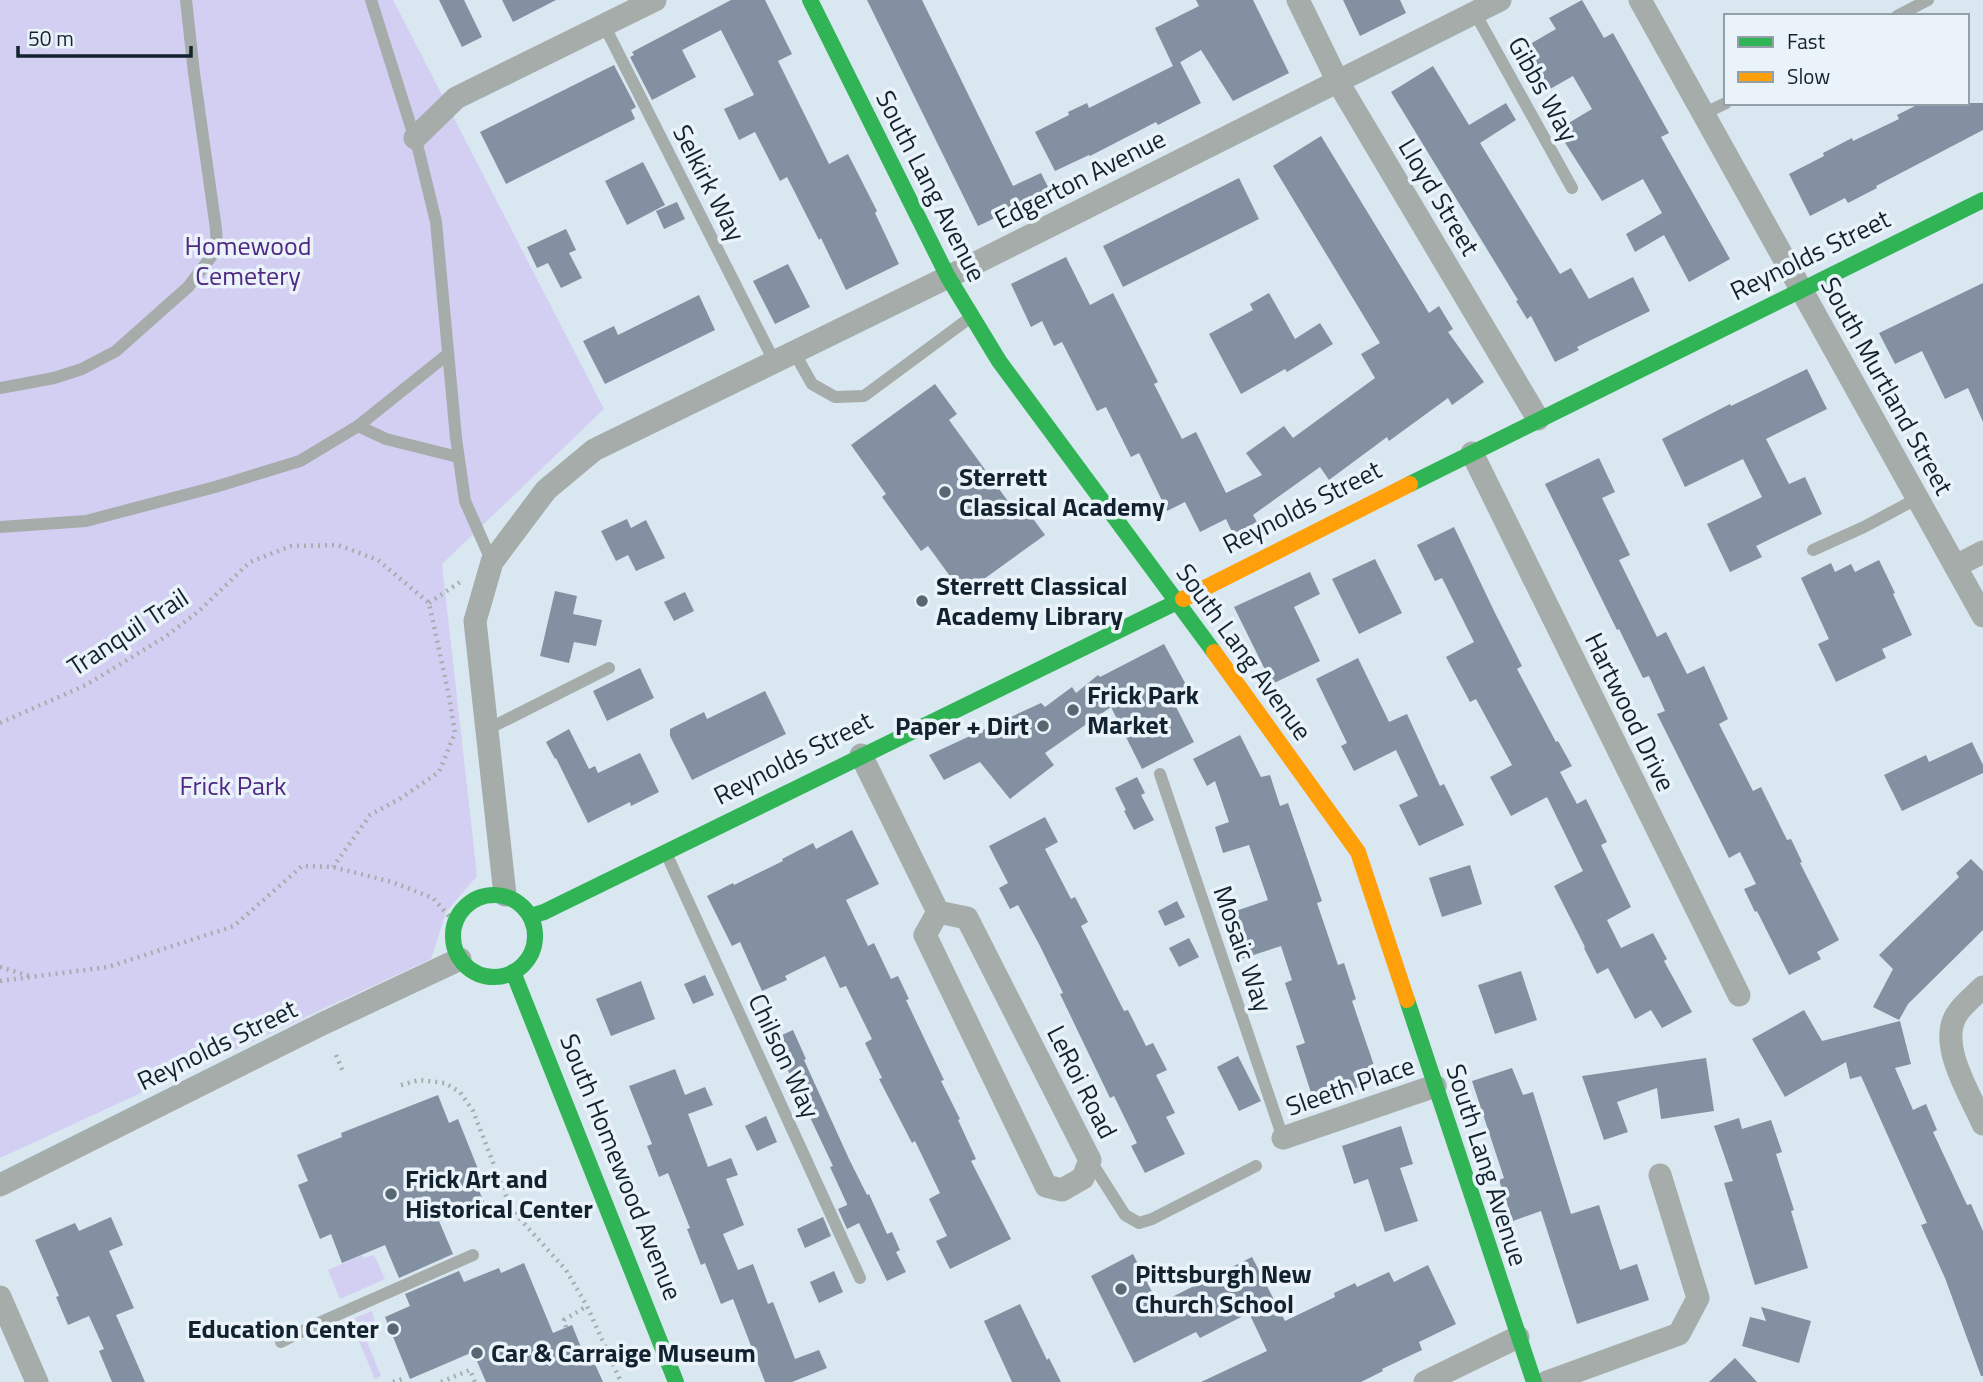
<svg xmlns="http://www.w3.org/2000/svg" width="1983" height="1382" font-family="'Titillium Web',sans-serif">
  <style>
    .green { fill: #d2cff3 }
    .building { fill: #8290a1 }
    .lines { fill: none; stroke-linecap: round; stroke-linejoin: round }
    .path { stroke: #a6aead; stroke-width: 4.5; stroke-dasharray: 2 5; stroke-linecap: butt }
    .lane { stroke: #a5aca9; stroke-width: 12 }
    .street { stroke: #a5aca9; stroke-width: 23 }
    .fast { stroke: #30b455; stroke-width: 16 }
    .slow { stroke: #ff9f0a; stroke-width: 16 }
    .poi-dot { fill: #576873; stroke: #eaf3f9; stroke-width: 2.5 }
    .labels { text-anchor: middle; stroke-width: 7; stroke-linejoin: round; paint-order: stroke }
    .street-label { font-size: 26px; fill: #12232f; stroke: #eaf3f9 }
    .park-label { font-size: 26px; fill: #4f2883; stroke: #eaf3f9 }
    .poi-label { font-size: 26px; font-weight: bold; fill: #12232f; stroke: #eaf3f9; text-anchor: start }
  </style>
  <rect width="100%" height="100%" fill="#d8e7f0"/>
  <g class="green">
    <polygon points="0,0 393,0 604,409 442,564 477,876 446,912 431,959 0,1158"/>
    <polygon points="362,1255 364,1258 374,1255 385,1279 340,1299 328,1270"/>
    <polygon points="372,1311 375,1322 374,1325 364,1330 363,1332 381,1376 375,1379 350,1320"/>
  </g>
  <g class="building">
    <polygon points="439,0 464,0 482,37 462,47"/>
    <polygon points="502,0 556,0 513,22"/>
    <polygon points="731,0 765,0 792,54 778,61 829,164 848,154 877,211 875,213 899,264 846,290 821,238 819,240 787,177 780,181 755,132 739,140 724,109 754,95 721,30 682,50 696,77 652,100 630,57 634,55 632,52"/>
    <polygon points="867,0 922,0 1013,186 1041,173 1049,189 1021,203 1022,205 978,226"/>
    <polygon points="1196,0 1253,0 1289,73 1233,101 1201,50 1177,64 1180,62 1201,103 1158,125 1156,122 1090,156 1089,155 1055,171 1035,132 1069,115 1068,112 1087,103 1089,108 1173,66 1155,28 1199,6"/>
    <polygon points="1343,0 1400,0 1406,13 1360,36"/>
    <polygon points="1582,0 1604,38 1613,33 1669,133 1661,137 1730,259 1689,282 1664,235 1635,252 1626,234 1662,213 1643,179 1602,201 1557,130 1592,109 1573,76 1536,97 1525,79 1527,78 1513,54 1556,29 1549,18"/>
    <polygon points="614,65 636,107 631,110 635,119 506,184 480,132"/>
    <polygon points="1433,66 1469,125 1506,103 1516,120 1480,143 1560,274 1571,268 1589,299 1633,277 1650,311 1577,347 1579,350 1555,362 1531,316 1527,319 1516,301 1518,300 1391,92"/>
    <polygon points="1921,103 1983,103 1983,130 1876,186 1877,188 1848,203 1845,198 1810,216 1789,174 1824,156 1823,153 1852,138 1853,141 1899,119 1897,115"/>
    <polygon points="1321,136 1429,313 1439,306 1453,329 1448,332 1484,382 1452,405 1448,398 1389,441 1387,437 1329,480 1320,467 1253,515 1257,522 1233,534 1226,519 1200,532 1185,502 1167,511 1139,453 1131,457 1106,407 1097,411 1062,342 1054,346 1042,321 1031,327 1011,284 1066,257 1090,305 1113,293 1158,382 1154,384 1182,439 1196,432 1226,493 1262,475 1246,453 1284,426 1293,438 1375,378 1361,354 1380,343 1273,166"/>
    <polygon points="643,162 665,205 627,225 605,181"/>
    <polygon points="1239,178 1259,219 1123,287 1103,246"/>
    <polygon points="677,202 685,219 664,229 656,211"/>
    <polygon points="566,229 576,250 569,253 582,278 561,288 548,263 537,268 527,247"/>
    <polygon points="788,264 810,307 775,324 753,281"/>
    <polygon points="1983,283 1983,422 1968,388 1945,399 1922,351 1895,364 1879,333"/>
    <polygon points="1269,293 1295,339 1320,323 1333,344 1287,372 1285,369 1241,394 1209,334 1253,310 1250,304"/>
    <polygon points="699,295 715,330 605,384 583,341 614,326 618,335"/>
    <polygon points="1807,369 1827,409 1766,439 1789,484 1805,477 1822,514 1756,546 1762,557 1730,572 1707,524 1762,497 1743,459 1685,487 1662,439 1730,404 1731,406"/>
    <polygon points="935,384 957,414 949,420 1018,515 1026,509 1045,535 963,594 928,546 921,551 882,497 886,494 851,445"/>
    <polygon points="1599,458 1615,492 1602,498 1630,555 1619,560 1657,637 1666,632 1687,674 1704,666 1728,719 1719,724 1753,791 1761,787 1787,840 1791,839 1802,862 1800,863 1839,940 1817,952 1821,959 1789,975 1757,911 1755,912 1744,889 1756,884 1740,852 1729,858 1657,714 1665,711 1649,676 1643,678 1619,629 1617,630 1545,484"/>
    <polygon points="627,519 631,528 646,520 665,558 636,571 628,555 616,561 601,531"/>
    <polygon points="1454,527 1495,613 1522,666 1517,669 1556,742 1558,741 1572,766 1560,772 1577,804 1586,799 1607,842 1601,845 1631,907 1607,920 1621,948 1653,933 1667,959 1664,961 1692,1012 1662,1028 1651,1010 1635,1019 1608,968 1597,974 1584,948 1585,947 1554,886 1583,871 1547,797 1511,816 1490,777 1512,765 1476,699 1470,702 1446,657 1474,642 1442,578 1435,581 1417,545"/>
    <polygon points="1375,559 1402,613 1359,634 1332,579"/>
    <polygon points="1879,560 1895,593 1893,594 1912,635 1882,649 1886,658 1836,682 1818,644 1829,639 1801,578 1831,563 1835,572 1851,564 1855,572"/>
    <polygon points="1310,572 1320,594 1294,607 1320,661 1272,684 1234,607"/>
    <polygon points="555,591 577,596 573,614 602,620 596,646 574,642 569,663 540,656"/>
    <polygon points="685,592 694,611 674,621 664,602"/>
    <polygon points="1164,644 1191,694 1174,703 1194,742 1142,769 1111,707 1045,753 1054,765 1010,799 980,762 944,780 929,755 1041,703 1045,707 1072,687 1076,693 1098,675 1100,677"/>
    <polygon points="1358,658 1389,722 1407,714 1440,786 1444,784 1464,825 1419,846 1399,805 1418,796 1396,750 1354,771 1341,746 1347,743 1316,679"/>
    <polygon points="640,668 654,698 607,721 593,691"/>
    <polygon points="765,691 786,734 692,780 670,736 670,729 704,712 707,719"/>
    <polygon points="569,729 589,769 595,766 598,773 640,753 659,792 631,806 630,802 588,823 556,758 555,759 546,742"/>
    <polygon points="1240,735 1261,777 1270,775 1280,806 1288,803 1322,901 1317,903 1338,965 1344,963 1356,999 1352,1001 1379,1080 1314,1102 1296,1046 1305,1043 1285,983 1292,980 1281,946 1238,960 1224,915 1268,900 1249,845 1223,853 1215,827 1229,822 1215,781 1207,786 1193,759"/>
    <polygon points="1972,742 1983,765 1983,773 1902,811 1884,775 1926,755 1929,762"/>
    <polygon points="1137,777 1145,793 1141,795 1154,820 1134,830 1124,811 1126,810 1115,788"/>
    <polygon points="1045,817 1058,842 1045,849 1071,899 1075,897 1088,922 1081,926 1124,1011 1128,1010 1146,1046 1153,1043 1167,1070 1156,1075 1175,1113 1166,1117 1185,1154 1145,1173 1131,1146 1137,1143 1114,1096 1110,1098 1097,1071 1060,994 1063,993 1040,946 1018,905 1010,909 999,888 1008,883 989,846"/>
    <polygon points="852,830 879,884 846,900 868,946 874,943 891,979 898,976 909,999 906,1000 944,1080 941,1081 960,1119 958,1120 976,1159 971,1161 1011,1239 950,1269 936,1241 947,1236 929,1199 940,1193 915,1141 912,1143 879,1079 882,1078 865,1043 872,1039 846,986 840,988 825,956 785,976 787,980 762,991 740,942 732,946 707,896 733,883 734,885 783,861 782,859 813,843 816,849"/>
    <polygon points="1971,859 1983,871 1983,930 1908,1004 1899,1020 1873,1007 1893,969 1879,955 1959,877 1956,873"/>
    <polygon points="1470,865 1482,904 1442,917 1429,878"/>
    <polygon points="1177,901 1185,917 1165,926 1158,911"/>
    <polygon points="1189,938 1199,957 1179,967 1169,948"/>
    <polygon points="1521,971 1537,1020 1495,1034 1478,985"/>
    <polygon points="705,975 714,995 693,1004 684,984"/>
    <polygon points="641,981 655,1019 611,1036 596,999"/>
    <polygon points="1804,1010 1822,1041 1900,1021 1911,1064 1895,1068 1913,1110 1926,1104 1937,1130 1933,1132 1967,1205 1971,1204 1983,1231 1983,1376 1981,1376 1945,1278 1921,1225 1927,1223 1861,1076 1850,1079 1846,1062 1785,1097 1752,1039"/>
    <polygon points="793,1030 806,1059 804,1060 849,1159 867,1195 869,1194 887,1234 892,1232 900,1250 896,1252 906,1272 887,1281 859,1223 847,1229 838,1209 847,1205 847,1204 830,1167 833,1166 773,1039"/>
    <polygon points="1238,1056 1261,1101 1239,1111 1217,1067"/>
    <polygon points="1706,1058 1714,1111 1661,1119 1657,1088 1617,1102 1628,1132 1604,1140 1582,1076"/>
    <polygon points="1512,1068 1523,1095 1533,1092 1571,1214 1599,1205 1620,1270 1637,1264 1649,1300 1577,1324 1541,1211 1513,1221 1499,1180 1504,1178 1472,1081"/>
    <polygon points="675,1069 685,1095 705,1087 713,1105 688,1114 708,1167 731,1158 738,1175 726,1179 744,1225 723,1234 738,1270 753,1264 768,1304 773,1302 795,1359 819,1350 827,1368 792,1382 765,1382 733,1299 721,1304 705,1263 701,1265 687,1229 690,1228 668,1173 659,1177 647,1146 652,1144 629,1086"/>
    <polygon points="438,1095 449,1123 458,1119 478,1169 471,1172 484,1202 439,1221 453,1254 399,1278 385,1245 342,1263 331,1234 320,1239 298,1185 308,1181 297,1155 342,1137 341,1133"/>
    <polygon points="766,1116 777,1142 757,1151 745,1126"/>
    <polygon points="1739,1118 1742,1129 1771,1120 1782,1152 1776,1154 1794,1210 1791,1211 1808,1268 1755,1285 1724,1183 1733,1181 1714,1126"/>
    <polygon points="1401,1126 1413,1164 1400,1168 1418,1221 1385,1232 1368,1179 1354,1184 1342,1146"/>
    <polygon points="111,1217 123,1245 109,1251 134,1308 116,1315 145,1382 112,1382 99,1351 104,1349 89,1316 68,1325 56,1297 59,1296 35,1240 75,1223 79,1231"/>
    <polygon points="823,1217 831,1236 805,1248 797,1229"/>
    <polygon points="1133,1254 1158,1304 1252,1257 1285,1321 1335,1297 1334,1293 1355,1283 1357,1287 1389,1272 1394,1282 1428,1265 1456,1324 1419,1342 1422,1350 1382,1369 1383,1371 1361,1382 1201,1382 1267,1351 1249,1313 1200,1338 1196,1332 1134,1363 1091,1276"/>
    <polygon points="524,1263 553,1333 572,1325 585,1357 591,1355 603,1382 486,1382 473,1352 410,1379 385,1317 410,1306 405,1294 459,1271 464,1282 499,1268 501,1273"/>
    <polygon points="834,1271 843,1292 819,1303 810,1282"/>
    <polygon points="1020,1304 1047,1360 1049,1358 1061,1382 1012,1382 984,1321"/>
    <polygon points="1761,1307 1811,1321 1799,1363 1742,1346 1750,1317 1766,1321"/>
    <polygon points="1735,1358 1757,1382 1709,1382"/>
  </g>
  <g class="lines">
    <g class="path">
      <polyline points="429,603 463,580"/>
      <polyline points="0,723 86,685 165,637 199,611 250,562 291,546 338,545 378,560 429,603 449,696 455,733 439,772 401,798 370,815 333,867"/>
      <polyline points="0,967 30,976"/>
      <polyline points="0,981 108,967 234,926 302,866 333,867 392,882 433,898 455,923"/>
      <polyline points="336,1055 344,1074"/>
      <polyline points="401,1085 419,1080 445,1083 460,1092 473,1111 511,1209 566,1270 587,1306 621,1382"/>
      <polyline points="566,1327 564,1320 587,1306"/>
      <polyline points="393,1382 402,1379 403,1382"/>
      <polyline points="441,1382 470,1370 475,1382"/>
    </g>
    <g class="lane">
      <polyline points="371,0 419,152 436,222 456,438 465,501 492,562"/>
      <polyline points="1475,13 1572,188"/>
      <polyline points="1897,16 1928,0"/>
      <polyline points="604,25 774,361"/>
      <polyline points="1703,114 1726,103"/>
      <polyline points="794,352 812,384 835,397 864,396 971,317"/>
      <polyline points="0,388 54,378 82,369 116,351 188,287 217,249 216,229 194,73 186,0"/>
      <polyline points="358,426 448,354"/>
      <polyline points="0,527 86,521 215,487 300,461 358,426 386,439 458,457"/>
      <polyline points="1813,550 1864,527 1918,498"/>
      <polyline points="486,730 609,668"/>
      <polyline points="1160,774 1283,1138"/>
      <polyline points="666,853 860,1278"/>
      <polyline points="1090,1160 1125,1215 1139,1223 1152,1219 1256,1166"/>
      <polyline points="281,1342 321,1322 473,1255"/>
    </g>
    <g class="street">
      <polyline points="1298,0 1338,82 1538,419"/>
      <polyline points="1640,0 1983,616"/>
      <polyline points="415,138 456,98 655,0"/>
      <polyline points="1472,453 1739,995"/>
      <polyline points="1956,566 1983,552"/>
      <polyline points="861,755 938,912 925,935 1046,1186 1062,1190 1083,1178 1090,1160 967,918 938,912"/>
      <polyline points="505,895 475,621 492,562 546,490 594,450 948,277 1500,0"/>
      <path d="M1983,987C1975,995 1966,1002 1959,1011C1935,1041 1970,1094 1983,1124"/>
      <polyline points="1283,1138 1435,1086"/>
      <polyline points="0,1185 322,1024 460,959"/>
      <polyline points="0,1297 37,1382"/>
      <polyline points="1425,1382 1518,1337"/>
      <polyline points="1547,1382 1679,1334 1698,1298 1660,1175"/>
    </g>
    <g class="fast">
      <polyline points="810,0 948,277 999,361 1214,652"/>
      <polyline points="1410,484 1983,200"/>
      <circle cx="494" cy="936" r="41"/>
      <polyline points="531,916 544,912 1183,599"/>
      <polyline points="513,972 676,1382"/>
      <polyline points="1407,1000 1534,1382"/>
    </g>
    <g class="slow">
      <polyline points="1183,599 1410,484"/>
      <polyline points="1214,652 1358,852 1407,1000"/>
    </g>
  </g>
  <g class="poi-dot">
    <circle cx="945" cy="492" r="7"/>
    <circle cx="922" cy="601" r="7"/>
    <circle cx="1073" cy="710" r="7"/>
    <circle cx="1043" cy="726" r="7"/>
    <circle cx="391" cy="1194" r="7"/>
    <circle cx="1121" cy="1289" r="7"/>
    <circle cx="393" cy="1329" r="7"/>
    <circle cx="477" cy="1353" r="7"/>
  </g>
  <g class="labels">
    <g class="street-label">
      <text transform="translate(1543 89) rotate(61)" y="9">Gibbs Way</text>
      <text transform="translate(1080 179) rotate(-27)" y="9">Edgerton Avenue</text>
      <text transform="translate(709 183) rotate(63)" y="9">Selkirk Way</text>
      <text transform="translate(931 186) rotate(63)" y="9">South Lang Avenue</text>
      <text transform="translate(1439 197) rotate(59)" y="9">Lloyd Street</text>
      <text transform="translate(1810 255) rotate(-26)" y="9">Reynolds Street</text>
      <text transform="translate(1887 386) rotate(61)" y="9">South Murtland Street</text>
      <text transform="translate(1302 507) rotate(-27)" y="9">Reynolds Street</text>
      <text transform="translate(128 632) rotate(-33)" y="9">Tranquil Trail</text>
      <text transform="translate(1244 652) rotate(54)" y="9">South Lang Avenue</text>
      <text transform="translate(1630 712) rotate(64)" y="9">Hartwood Drive</text>
      <text transform="translate(793 758) rotate(-27)" y="9">Reynolds Street</text>
      <text transform="translate(1243 949) rotate(71)" y="9">Mosaic Way</text>
      <text transform="translate(217 1045) rotate(-26)" y="9">Reynolds Street</text>
      <text transform="translate(784 1056) rotate(65)" y="9">Chilson Way</text>
      <text transform="translate(1082 1082) rotate(63)" y="9">LeRoi Road</text>
      <text transform="translate(1350 1086) rotate(-19)" y="9">Sleeth Place</text>
      <text transform="translate(1487 1165) rotate(72)" y="9">South Lang Avenue</text>
      <text transform="translate(621 1167) rotate(68)" y="9">South Homewood Avenue</text>
    </g>
    <g class="park-label">
      <text x="248" y="255">Homewood<tspan x="248" dy="30">Cemetery</tspan></text>
      <text x="233" y="795">Frick Park</text>
    </g>
    <g class="poi-label">
      <text x="959" y="486">Sterrett<tspan x="959" dy="30">Classical Academy</tspan></text>
      <text x="936" y="595">Sterrett Classical<tspan x="936" dy="30">Academy Library</tspan></text>
      <text x="1087" y="704">Frick Park<tspan x="1087" dy="30">Market</tspan></text>
      <text x="1029" y="735" text-anchor="end">Paper + Dirt</text>
      <text x="405" y="1188">Frick Art and<tspan x="405" dy="30">Historical Center</tspan></text>
      <text x="1135" y="1283">Pittsburgh New<tspan x="1135" dy="30">Church School</tspan></text>
      <text x="379" y="1338" text-anchor="end">Education Center</text>
      <text x="491" y="1362">Car &amp; Carraige Museum</text>
    </g>
  </g>
  <rect x="1724" y="14" width="245" height="91" fill="#eaf3f9" stroke="#94a0a8" stroke-width="2"/>
  <rect x="1738" y="37" width="35" height="10" fill="#30b455" stroke="#94a0a8" stroke-width="2"/>
  <text x="1787" y="49" font-size="21" fill="#12232f">Fast</text>
  <rect x="1738" y="72" width="35" height="10" fill="#ff9f0a" stroke="#94a0a8" stroke-width="2"/>
  <text x="1787" y="84" font-size="21" fill="#12232f">Slow</text>
  <path d="M18 46v10h173v-10" fill="none" stroke="#12232f" stroke-width="3.5"/>
  <text x="28" y="46" font-size="21" fill="#12232f" stroke="#eaf3f9" stroke-width="5" paint-order="stroke">50 m</text>
</svg>
